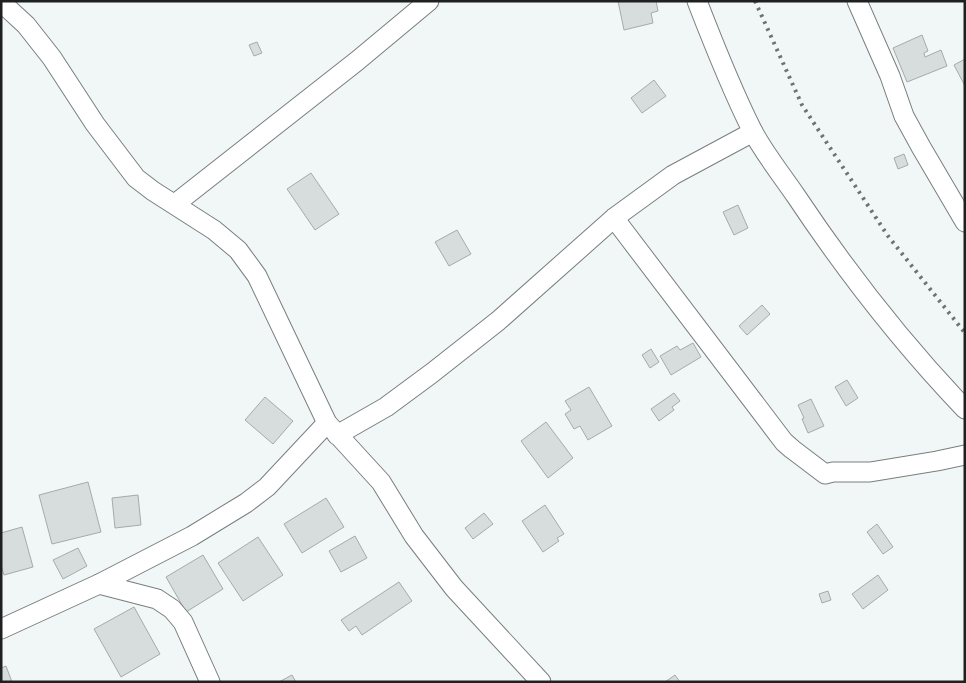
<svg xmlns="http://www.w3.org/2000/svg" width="966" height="683" font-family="Barlow,sans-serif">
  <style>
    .building { fill: #d6dddc; stroke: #a4abaa }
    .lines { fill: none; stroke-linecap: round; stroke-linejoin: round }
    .street-casing { stroke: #797f7e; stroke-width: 21 }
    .street { stroke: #fff; stroke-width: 19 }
    .rail { stroke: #6e7271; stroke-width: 4; stroke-dasharray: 2.5 5; stroke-linecap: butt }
  </style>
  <rect width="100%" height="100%" fill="#f0f7f6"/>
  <g class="building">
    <polygon points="618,1 656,1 658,11 651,13 653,23 624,30"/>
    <polygon points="922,35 928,51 924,53 925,57 941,50 947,66 907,82 893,48"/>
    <polygon points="257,42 262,53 254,56 249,45"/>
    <polygon points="965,59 965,86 954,65"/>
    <polygon points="654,80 666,96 642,113 631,98"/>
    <polygon points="904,154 908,165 898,169 894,158"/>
    <polygon points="311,173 339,214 315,230 287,189"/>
    <polygon points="738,205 748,228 734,235 723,212"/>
    <polygon points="457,230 471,254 449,266 435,242"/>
    <polygon points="762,305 770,314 747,335 739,326"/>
    <polygon points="693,343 701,357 671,375 660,356 677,346 680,350"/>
    <polygon points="651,349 659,362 650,368 642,355"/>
    <polygon points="847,380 858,398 846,406 835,387"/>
    <polygon points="589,387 612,426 588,440 580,426 574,429 565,414 571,410 565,401"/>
    <polygon points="674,393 680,401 672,407 674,410 659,421 651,409"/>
    <polygon points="265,397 293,421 273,444 245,420"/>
    <polygon points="811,399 824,426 808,433 802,419 804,418 798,405"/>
    <polygon points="546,422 573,458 548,478 521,441"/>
    <polygon points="88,482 101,532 52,544 39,495"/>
    <polygon points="138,495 141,525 115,528 112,498"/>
    <polygon points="326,498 344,527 302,553 284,524"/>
    <polygon points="545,505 564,534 557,538 559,541 543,552 522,521"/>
    <polygon points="484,513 493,524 473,539 465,528"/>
    <polygon points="877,524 893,547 883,554 867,532"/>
    <polygon points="22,527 33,567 4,575 1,566 1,533"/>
    <polygon points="355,536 367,558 341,572 329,551"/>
    <polygon points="258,537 283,575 243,601 218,563"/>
    <polygon points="78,548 87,566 63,579 53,560"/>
    <polygon points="203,555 223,589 186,612 166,577"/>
    <polygon points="878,575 888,590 863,609 852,594"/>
    <polygon points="399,582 412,601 362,635 356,626 349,631 341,620"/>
    <polygon points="828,591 831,600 822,603 819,594"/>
    <polygon points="134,607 160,654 121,677 94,629"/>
    <polygon points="6,666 12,682 1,682 1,668"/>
    <polygon points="292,675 296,682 279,682"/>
    <polygon points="675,675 680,682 665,682"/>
  </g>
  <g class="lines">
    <defs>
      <g id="street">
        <path d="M697,1C714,45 731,88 752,130C764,153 781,174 796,196C846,271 902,343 965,409"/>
        <polyline points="857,1 890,76 904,116 921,147 965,222"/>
        <polyline points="1,2 26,25 52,58 95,124 136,178 153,191 214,230 238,250 257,276 327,423 381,482 414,536 454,588 541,682"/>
        <polyline points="175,204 357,61 429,1"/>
        <polyline points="614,218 784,442 792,449 825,474 833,472 870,472 937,461 965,455"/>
        <polyline points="337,435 386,407 432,373 498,321 614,218 673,175 753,132"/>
        <polyline points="99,584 157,599 172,609 183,622 210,682"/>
        <polyline points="1,629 99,584 192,536 246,503 267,487 327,423"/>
      </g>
    </defs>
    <use href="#street" class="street-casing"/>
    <use href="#street" class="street"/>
    <polyline class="rail" points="755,1 802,105 888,236 965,333"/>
  </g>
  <rect width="966" height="683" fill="none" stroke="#1f2121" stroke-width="5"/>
</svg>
